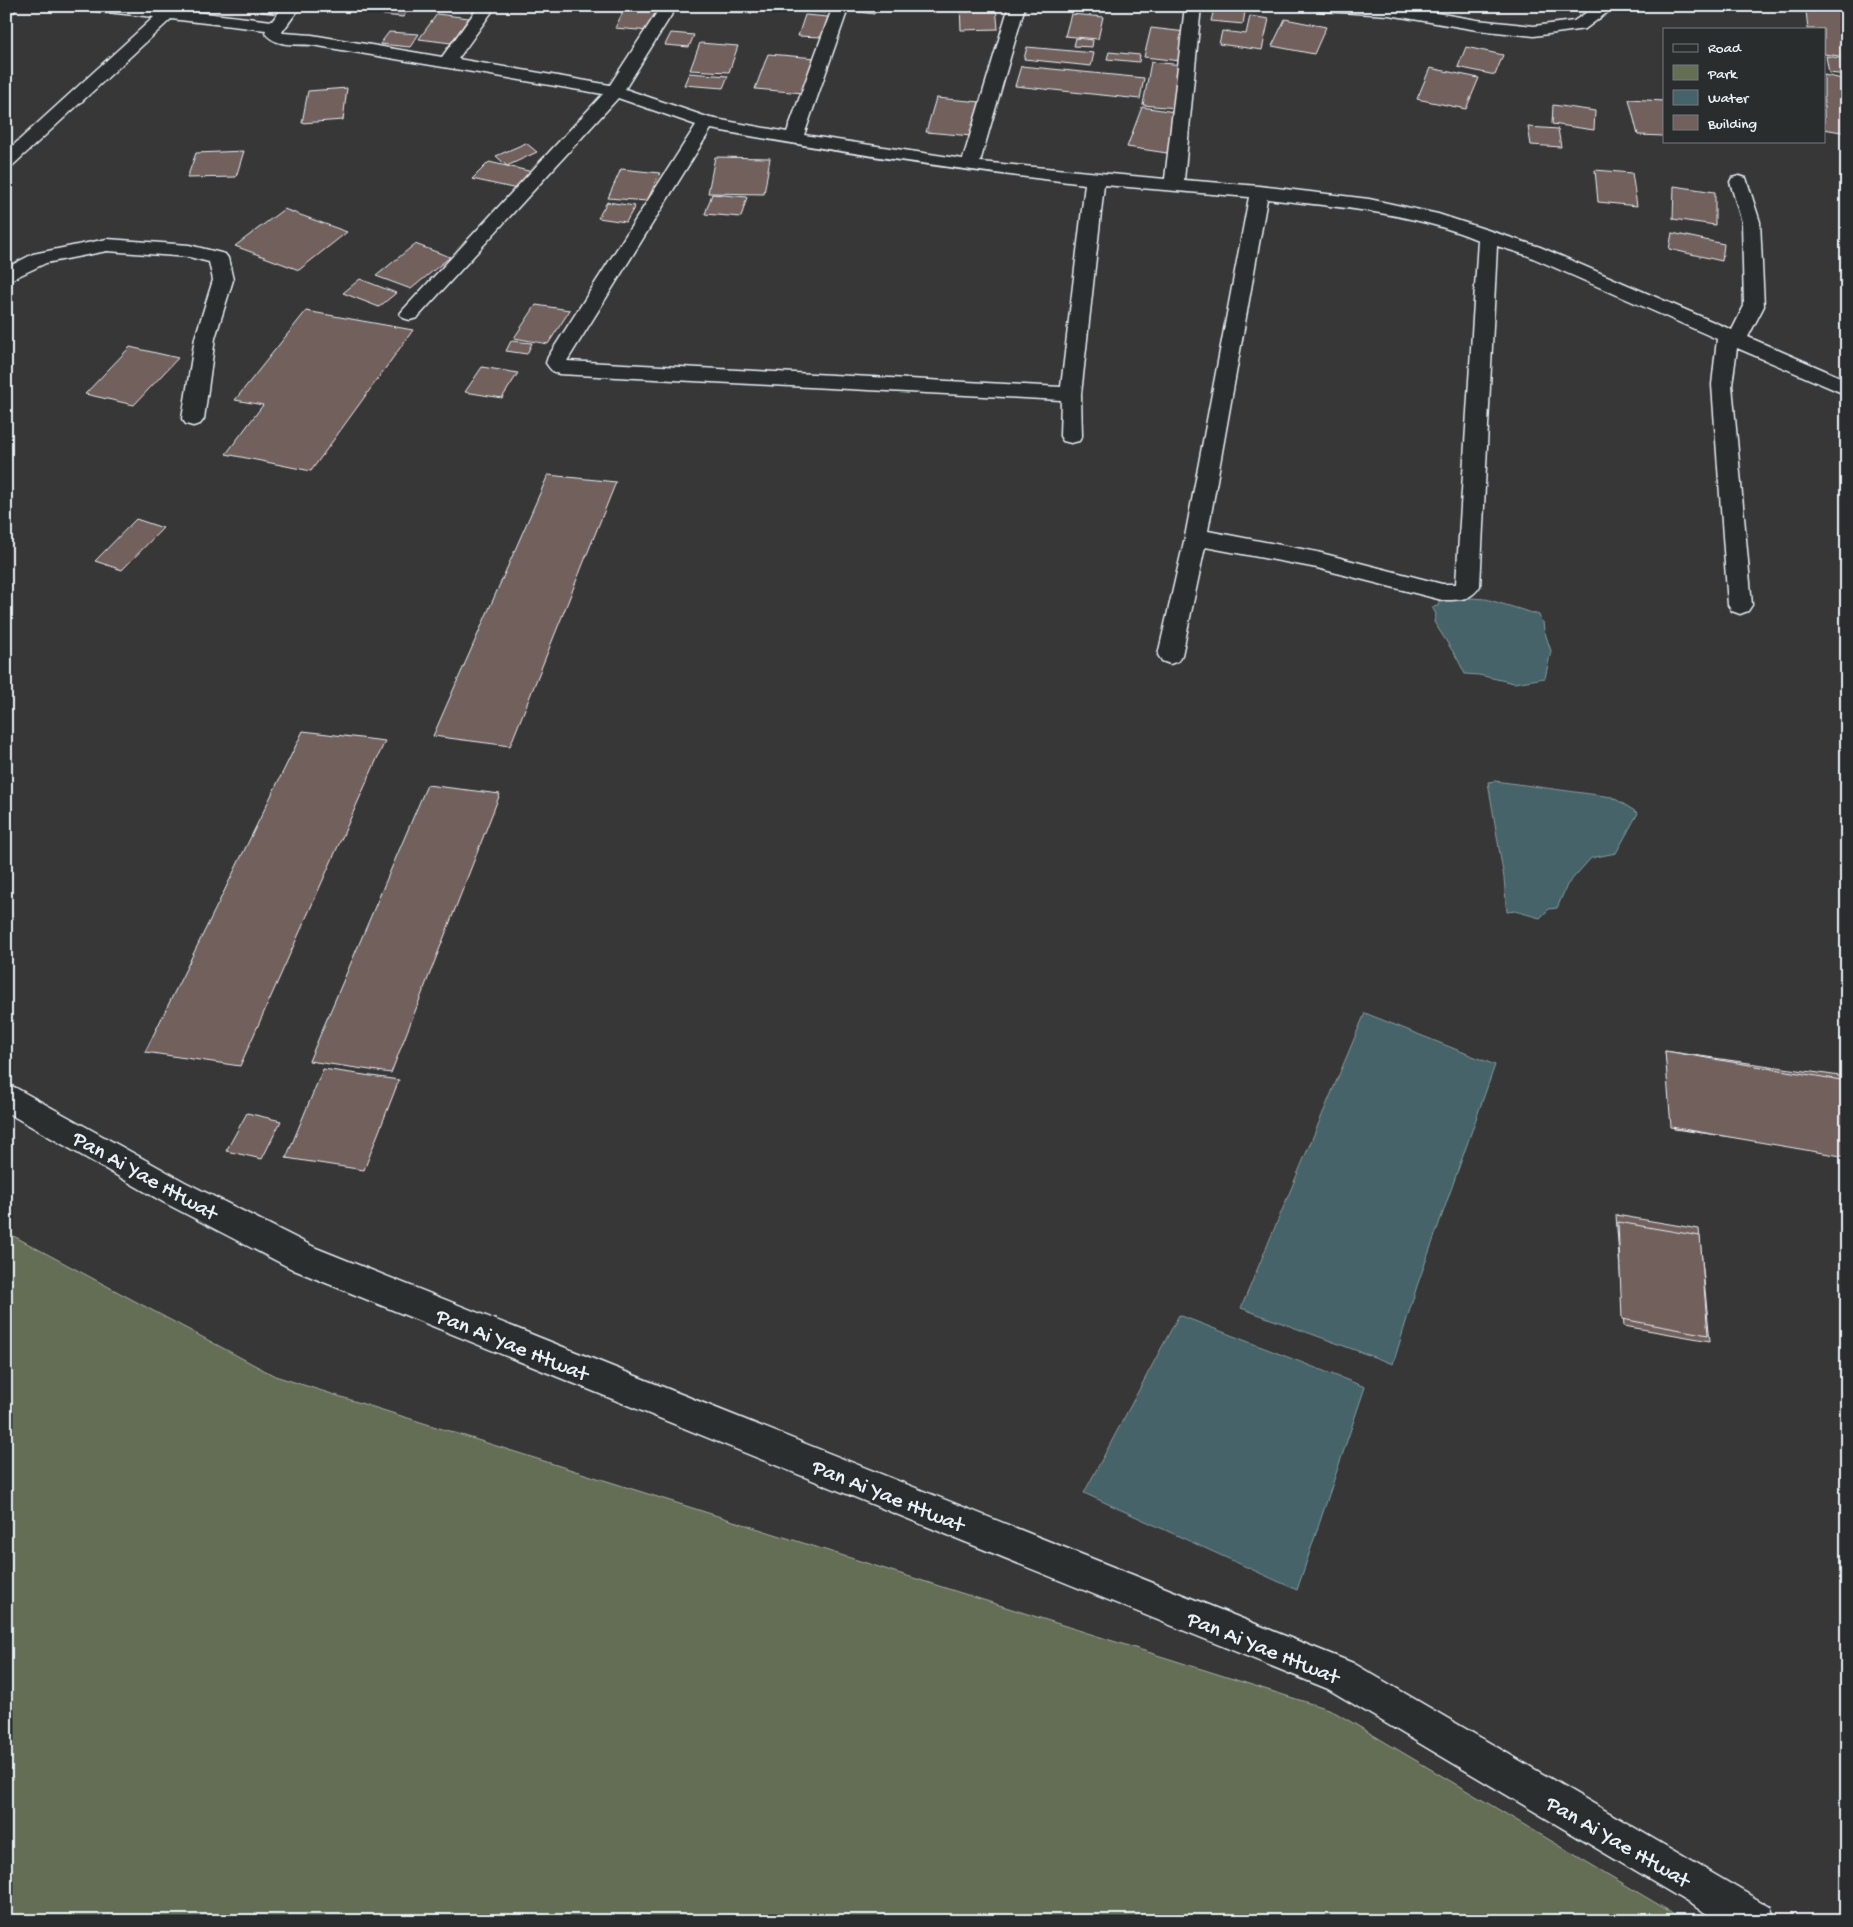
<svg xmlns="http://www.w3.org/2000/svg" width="1853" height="1927" font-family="'Gochi Hand',sans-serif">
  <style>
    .green { fill: #636e54; stroke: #a6b0a6 }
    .water { fill: #456368; stroke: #869ca2 }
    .building { fill: #72605c; stroke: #e8f1f8 }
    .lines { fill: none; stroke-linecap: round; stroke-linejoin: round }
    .minor-casing { stroke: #e8f1f8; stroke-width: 3 }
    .minor { fill: #2a2d2e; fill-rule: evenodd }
    .labels { text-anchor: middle; stroke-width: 4; stroke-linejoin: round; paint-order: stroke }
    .near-street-label { font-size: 22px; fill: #e8f1f8; stroke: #2a2d2e }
  </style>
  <rect width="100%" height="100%" fill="#383737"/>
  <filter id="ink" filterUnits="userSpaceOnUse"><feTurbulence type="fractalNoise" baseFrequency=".02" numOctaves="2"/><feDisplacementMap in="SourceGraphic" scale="10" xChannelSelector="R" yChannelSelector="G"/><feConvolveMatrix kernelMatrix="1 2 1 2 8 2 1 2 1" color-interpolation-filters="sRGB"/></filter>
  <g filter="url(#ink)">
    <polygon class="green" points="6,1232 275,1376 1331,1710 1686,1921 6,1921"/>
    <g class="water">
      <polygon points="1440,596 1486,599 1539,615 1541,621 1543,622 1544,630 1551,651 1545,678 1514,683 1479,675 1465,674 1457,658 1434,622 1436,614 1432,607 1438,606"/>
      <polygon points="1495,781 1612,797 1638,813 1616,853 1591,858 1567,885 1557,908 1549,909 1540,918 1515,911 1507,912 1504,878 1488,782"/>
      <polygon points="1365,1013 1495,1065 1417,1286 1393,1364 1241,1308"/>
      <polygon points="1179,1315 1365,1387 1297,1590 1084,1493"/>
    </g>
    <g class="building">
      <polygon points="266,6 291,6 284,15 261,12"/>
      <polygon points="389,6 411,6 403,17 383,15"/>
      <polygon points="626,6 660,8 650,31 615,28"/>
      <polygon points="725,6 753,6 752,13 724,12"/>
      <polygon points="796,6 828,6 826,13 794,11"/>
      <polygon points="855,6 866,6 877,7 874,14 853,11"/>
      <polygon points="960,6 996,6 998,29 961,30"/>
      <polygon points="1813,6 1847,6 1847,57 1824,54 1824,29 1808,29 1806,11 1814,12"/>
      <polygon points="1214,9 1245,12 1243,24 1211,21"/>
      <polygon points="437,14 469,18 451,43 419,39"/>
      <polygon points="1071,14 1103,17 1098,39 1065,36"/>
      <polygon points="805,15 828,17 822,37 798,36"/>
      <polygon points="1250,16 1269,19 1262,50 1219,44 1222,31 1246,34"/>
      <polygon points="1285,19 1326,27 1314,54 1272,46"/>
      <polygon points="1151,28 1186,32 1181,61 1144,57"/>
      <polygon points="389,32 419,34 410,47 380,44"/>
      <polygon points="671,33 694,35 689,47 665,45"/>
      <polygon points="1076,38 1093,40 1092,47 1074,46"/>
      <polygon points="700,43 738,46 729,72 690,70"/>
      <polygon points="1027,47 1094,53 1091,66 1024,59"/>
      <polygon points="1466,47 1503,55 1495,75 1458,67"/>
      <polygon points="1109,52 1140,55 1139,62 1107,59"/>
      <polygon points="768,54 816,58 804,93 755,89"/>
      <polygon points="1826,56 1847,59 1847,75 1829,73"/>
      <polygon points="1151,62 1184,65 1177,108 1143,105"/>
      <polygon points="1021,66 1144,78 1140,99 1015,86"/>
      <polygon points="1430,68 1479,78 1466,109 1417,99"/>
      <polygon points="689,73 728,76 723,88 684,85"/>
      <polygon points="1824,75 1847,80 1847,133 1824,129"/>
      <polygon points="347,88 343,120 302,123 308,91"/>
      <polygon points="936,98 981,102 972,136 926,132"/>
      <polygon points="1629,99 1664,101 1664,136 1638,135"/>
      <polygon points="1553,105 1595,111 1594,130 1552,124"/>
      <polygon points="1142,107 1181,113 1167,153 1127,147"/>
      <polygon points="1528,127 1558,129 1561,147 1531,145"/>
      <polygon points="526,143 537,152 507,166 496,156"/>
      <polygon points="244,151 236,177 187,178 196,153"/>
      <polygon points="715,157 770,158 764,194 708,193"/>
      <polygon points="489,162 533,172 517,189 472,179"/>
      <polygon points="621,169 660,173 647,201 608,198"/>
      <polygon points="1595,170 1632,173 1637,206 1598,202"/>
      <polygon points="1674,186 1715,192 1715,225 1673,219"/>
      <polygon points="712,194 747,197 741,217 705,214"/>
      <polygon points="607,202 635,206 626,222 598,218"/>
      <polygon points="284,209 347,232 299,270 235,246"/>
      <polygon points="1672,233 1724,244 1722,261 1669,249"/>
      <polygon points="415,244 450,257 411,289 376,276"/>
      <polygon points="360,279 396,293 379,307 343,293"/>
      <polygon points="536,305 570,310 548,344 514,338"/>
      <polygon points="306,311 413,330 311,471 226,454 263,405 235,400"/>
      <polygon points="511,341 532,343 527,354 506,351"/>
      <polygon points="130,347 178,358 134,405 85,394"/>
      <polygon points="482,367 518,373 502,398 465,392"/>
      <polygon points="548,475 616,482 510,746 433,736"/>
      <polygon points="136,519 163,528 122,570 95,561"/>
      <polygon points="303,731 385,741 240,1066 145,1052"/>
      <polygon points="427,785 500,794 391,1073 309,1061"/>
      <polygon points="1665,1051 1847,1077 1847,1153 1674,1129"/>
      <polygon points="1665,1051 1847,1081 1847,1157 1671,1127"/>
      <polygon points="323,1069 399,1080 364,1170 286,1158"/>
      <polygon points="247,1113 281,1121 262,1159 226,1151"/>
      <polygon points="1616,1215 1699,1229 1710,1341 1624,1326"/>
      <polygon points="1618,1222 1700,1236 1708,1335 1622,1319"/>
    </g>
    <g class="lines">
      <defs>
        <g id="minor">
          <polygon points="6,6 19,6 12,13 6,15"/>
          <path d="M89,6H144L272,21L284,6H301L282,32L283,33L312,35L442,57L479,6H496L458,59L610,85L661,6H677L625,89L710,118L787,132L833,6H849L804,135L963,159L1009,6H1025L980,162L1165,179L1185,6H1201L1184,180L1259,186L1369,199L1438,214L1540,247L1732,330L1744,306L1742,222L1730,182L1732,178L1739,176L1746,178L1760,222L1764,306L1748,337L1847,380V395L1737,348L1732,385L1752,605L1748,611L1740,614L1732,611L1728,605L1712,385L1717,339L1526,255L1497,246L1480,586C1471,601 1458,600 1442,600L1317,568L1205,547L1182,655L1178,661L1170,664L1162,661L1158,655L1185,537L1249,197L1104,185L1081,394L1082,436L1079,441L1071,443L1063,441L1060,436L1061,400L559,374C552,372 550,369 546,363L548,357L696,125L618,98L417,318L410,320L403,318L400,314L403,310L603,94L312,45C296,44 275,47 265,33L266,30L171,19L12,166L6,167V152L154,17L97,11L91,9ZM711,129C835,152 960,170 1085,184L1061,387L567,361ZM1267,199C1338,207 1411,212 1478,240L1456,584H1442L1317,552L1208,531Z"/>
          <polygon points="1314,6 1396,6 1477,20 1534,26 1574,21 1596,6 1616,6 1585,29 1534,36 1477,30 1389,15 1322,11 1316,9"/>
          <polygon points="107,239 189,245 225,254 228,258 233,280 215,338 204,419 200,424 193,426 186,424 182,419 195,338 213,280 209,262 189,257 107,251 46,263 6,282 6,268 33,254"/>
          <polygon points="6,1084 16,1088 185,1182 316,1248 1353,1663 1770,1907 1775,1921 1719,1921 1328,1689 294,1270 163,1202 6,1112"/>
        </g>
      </defs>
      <use href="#minor" class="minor-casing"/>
      <use href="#minor" class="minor"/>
    </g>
  </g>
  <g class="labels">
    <g class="near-street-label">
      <text transform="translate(146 1174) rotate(29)" y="8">Pan Ai Yae Htwat</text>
      <text transform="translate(513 1343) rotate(22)" y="8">Pan Ai Yae Htwat</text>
      <text transform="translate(889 1494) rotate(22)" y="8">Pan Ai Yae Htwat</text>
      <text transform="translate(1264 1646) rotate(22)" y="8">Pan Ai Yae Htwat</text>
      <text transform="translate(1619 1840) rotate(30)" y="8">Pan Ai Yae Htwat</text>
    </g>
  </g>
  <rect width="1853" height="1927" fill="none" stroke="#2a2d2e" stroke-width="25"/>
  <rect x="12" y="12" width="1828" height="1902" fill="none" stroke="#e8f1f8" stroke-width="2" filter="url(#ink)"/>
  <rect x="1663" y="28" width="162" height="115" fill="#2a2d2e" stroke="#767b7f"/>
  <rect x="1673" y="44" width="25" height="8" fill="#2a2d2e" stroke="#767b7f"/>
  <text x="1708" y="52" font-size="15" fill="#e8f1f8">Road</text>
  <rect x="1673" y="65" width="25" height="15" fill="#636e54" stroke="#767b7f"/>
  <text x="1708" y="78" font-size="15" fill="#e8f1f8">Park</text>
  <rect x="1673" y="90" width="25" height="15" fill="#456368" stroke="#767b7f"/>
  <text x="1708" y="102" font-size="15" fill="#e8f1f8">Water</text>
  <rect x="1673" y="115" width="25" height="15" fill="#72605c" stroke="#767b7f"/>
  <text x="1708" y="128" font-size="15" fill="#e8f1f8">Building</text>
</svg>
